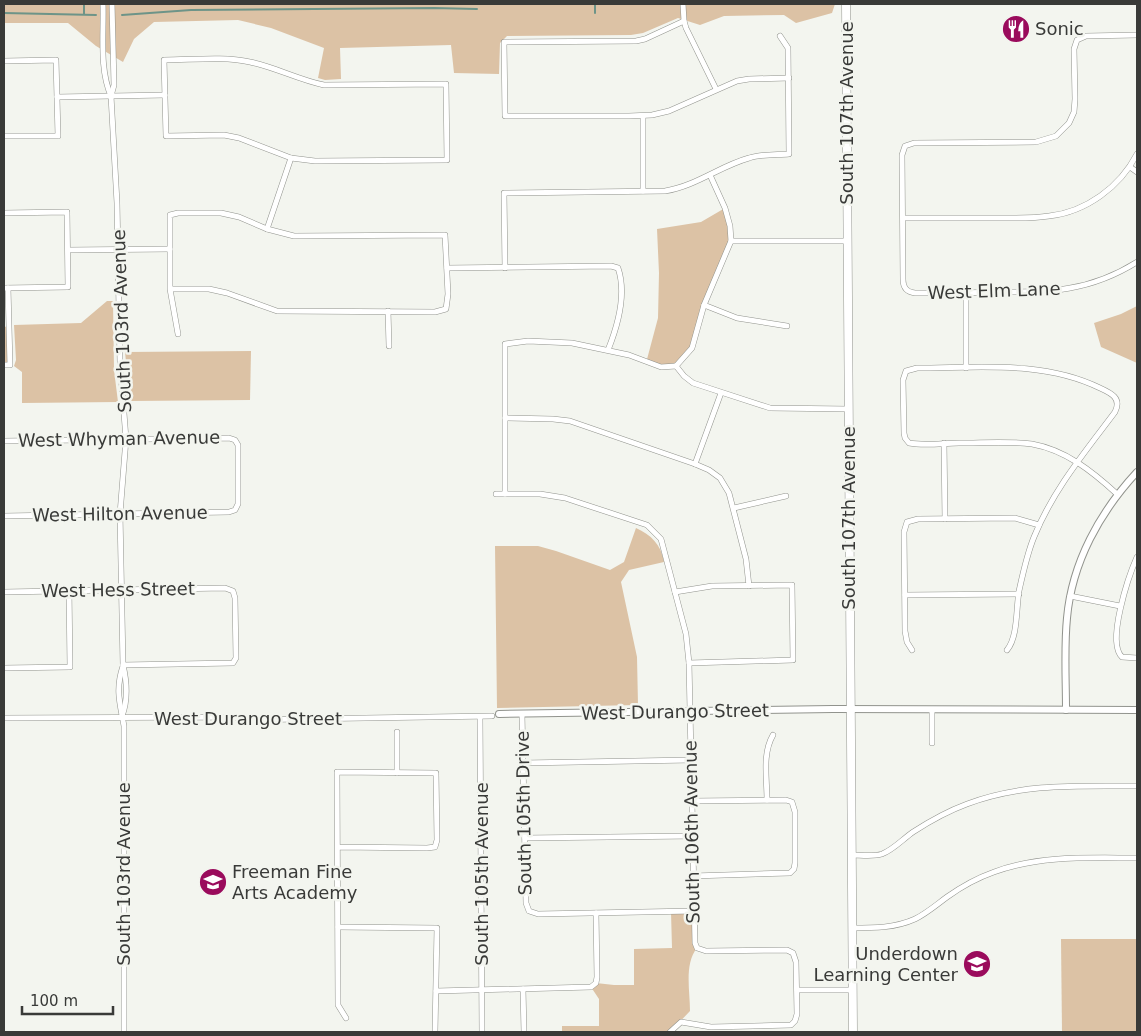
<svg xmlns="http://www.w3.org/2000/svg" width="1141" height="1036" font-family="'DejaVu Sans',sans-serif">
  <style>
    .green { fill: #dcc2a5 }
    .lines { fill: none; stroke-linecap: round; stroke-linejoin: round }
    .stream { stroke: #6d9488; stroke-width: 2 }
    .minor-casing { stroke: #91938d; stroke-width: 6 }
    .tertiary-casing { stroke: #91938d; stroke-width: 8 }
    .secondary-casing { stroke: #91938d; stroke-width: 9 }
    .minor { stroke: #fff; stroke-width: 5 }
    .tertiary { stroke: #fff; stroke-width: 6 }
    .secondary { stroke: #fff; stroke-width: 8 }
    .labels { text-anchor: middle; stroke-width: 5; stroke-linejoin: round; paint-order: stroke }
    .poi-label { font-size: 18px; fill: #393a38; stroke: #f3f5ef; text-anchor: start }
    .street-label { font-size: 18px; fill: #393a38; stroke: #f3f5ef }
  </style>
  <rect width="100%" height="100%" fill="#f3f5ef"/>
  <g class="green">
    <polygon points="4,4 835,4 832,13 796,23 784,15 724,16 700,25 678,18 643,33 631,35 507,36 500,43 499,74 454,73 451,45 340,48 341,79 325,80 318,78 324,48 271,28 238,20 154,22 134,39 123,62 96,46 68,23 4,23"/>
    <polygon points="725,208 731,241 704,305 692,348 676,366 646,363 658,318 659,273 657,229 701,222"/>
    <polygon points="107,301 113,301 114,370 118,402 22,403 22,372 14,366 16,360 14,325 81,323"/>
    <polygon points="1137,306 1137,363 1101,347 1094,323 1121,314"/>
    <polygon points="9,326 10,365 4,365 4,327"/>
    <polygon points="251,351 250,400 130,401 125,352"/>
    <path d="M636,528C651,535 661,544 664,562L629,570L621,582L637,657L638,705L497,708L495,546H538L556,551L610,570L624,562Z"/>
    <path d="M694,911L697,948C684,964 690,991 690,1011L670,1032H562V1026H599V999L591,987L596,983L614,985H634V949L672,948L671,912Z"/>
    <polygon points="1061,939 1137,939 1137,1032 1062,1032"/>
  </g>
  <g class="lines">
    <g class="stream">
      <polyline points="84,4 84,14"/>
      <polyline points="595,4 595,13"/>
      <polyline points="4,13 96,15"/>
      <polyline points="122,15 191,10 434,8 477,9"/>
    </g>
    <defs>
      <g id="minor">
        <path d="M103,4C104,33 99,69 111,96L117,203L120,362L126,439L120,514L123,665C127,682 128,700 122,716"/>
        <polyline points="683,4 684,21 686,28 716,89"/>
        <polyline points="684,21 645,39 636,41 504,42 505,116 629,116 652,115 669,111 737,81 749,79 789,78"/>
        <path d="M1137,35L1086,36L1077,40L1074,49L1075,99L1074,112L1069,123L1056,136L1036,142L914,143L905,146L902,155L903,279C903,287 906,292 915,293C942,293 969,293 996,292C1050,292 1089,292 1137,262"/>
        <path d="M164,60C192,60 223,56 250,62C275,67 299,80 324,85L446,84L447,160L315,161L291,158L239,138L224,135L166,136Z"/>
        <polyline points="4,61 56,60 58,136 4,136"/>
        <polyline points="111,96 114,85 112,4"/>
        <polyline points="57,97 165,95"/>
        <polyline points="643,116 643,191"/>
        <polyline points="1130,167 1137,172"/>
        <polyline points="4,213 67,212 68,287 4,288"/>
        <path d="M903,218C932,218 962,218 991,218C1010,218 1030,219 1049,216C1086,212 1120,187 1137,154"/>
        <polyline points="267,229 291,158"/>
        <polyline points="731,241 847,241"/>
        <polyline points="68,250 170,249"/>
        <path d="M447,268L611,266L618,268C627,294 618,325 608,350"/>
        <path d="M505,268L504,193L665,191C696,186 720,166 749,158C762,154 776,155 789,154L788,48L780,36"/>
        <polyline points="170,289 209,289 227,293 277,311 435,312 446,309 448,294 445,235 294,236 267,229 239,217 221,213 178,213 170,215 170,289 178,334"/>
        <polyline points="966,293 966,368"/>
        <polyline points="704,305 737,318 787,326"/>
        <polyline points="388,311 389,346"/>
        <polyline points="4,365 10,365 8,288"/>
        <polyline points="676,366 692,348 704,305 731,241 730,226 725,208 710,175"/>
        <polyline points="676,366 684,376 693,383 770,408 848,409"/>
        <polyline points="505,418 553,419 570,421 695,464 709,470 720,478 729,493 746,559 749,586"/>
        <polyline points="4,441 229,438 235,440 238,445 238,504 235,510 229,512 4,516"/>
        <polyline points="944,443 945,519"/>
        <polyline points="695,464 721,393"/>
        <polyline points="496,494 540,494 565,498 647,525 661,539 686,634 689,663 695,943 697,948 706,951 787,950 793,953 796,962 797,1014 795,1021 791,1025 711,1027 681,1022 670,1032"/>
        <polyline points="505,494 505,344 528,341 572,343 629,355 661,367 676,366"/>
        <polyline points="734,508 786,496"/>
        <path d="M1137,557C1129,575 1106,642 1122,657L1137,658"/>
        <polyline points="4,592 225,588 233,591 235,598 236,658 233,663 123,665"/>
        <polyline points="675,592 712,586 792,585 793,660 689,663"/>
        <polyline points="905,595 1019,594"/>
        <polyline points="1070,596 1120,606"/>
        <polyline points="912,650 907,642 905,631 904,532 907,522 918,519 1015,518 1039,525"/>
        <path d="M1007,650C1018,637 1016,609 1019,591C1023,573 1027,554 1034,537C1053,490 1085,452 1115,412C1122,398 1111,393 1100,388C1043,360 978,368 917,368L906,371L903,380L904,433L905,438L909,443C925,446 943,443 959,443C983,443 1009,441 1032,444C1066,450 1093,472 1117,494"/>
        <path d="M123,666C115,690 120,703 124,726V1032"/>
        <polyline points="4,668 70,667 69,590"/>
        <polyline points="522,714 526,903 529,911 538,914 694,911"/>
        <polyline points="480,717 482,1032"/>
        <polyline points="4,718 235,717 245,720 492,716"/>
        <polyline points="397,732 397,773"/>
        <polyline points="932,743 932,710"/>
        <polyline points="523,763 691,760"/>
        <path d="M767,800C767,778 762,754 773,735"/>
        <polyline points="692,801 786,800 792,802 795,812 795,863 794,869 790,873 693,876"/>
        <polyline points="525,838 692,836"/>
        <polyline points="338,847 427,848 435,847 437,840 436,773 337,772 338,1005 346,1018"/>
        <path d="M851,855C861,855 873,857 882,854C893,850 903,839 913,832C930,821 948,811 967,804C1022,783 1079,786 1137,786"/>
        <polyline points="338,927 437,928 435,1032"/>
        <path d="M852,928C874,928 895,928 915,919C927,913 936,905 947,897C961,887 977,878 994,872C1040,855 1089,858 1137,858"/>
        <polyline points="523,989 524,1032"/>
        <polyline points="797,990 852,990"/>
        <polyline points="436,991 591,987 596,983 597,977 596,913"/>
      </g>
      <g id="tertiary">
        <path d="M1066,710C1066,679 1064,648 1067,618C1072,562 1100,512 1137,472"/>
        <polyline points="499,714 833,709 1137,710"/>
      </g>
      <polyline id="secondary" points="846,4 853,1032"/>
    </defs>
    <use href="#minor" class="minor-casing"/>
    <use href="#tertiary" class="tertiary-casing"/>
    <use href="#secondary" class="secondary-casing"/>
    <use href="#minor" class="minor"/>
    <use href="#tertiary" class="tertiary"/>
    <use href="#secondary" class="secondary"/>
  </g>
  <defs>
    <symbol id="restaurant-disc" viewBox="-11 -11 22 22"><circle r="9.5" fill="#9a0b5c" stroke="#f3f5ef"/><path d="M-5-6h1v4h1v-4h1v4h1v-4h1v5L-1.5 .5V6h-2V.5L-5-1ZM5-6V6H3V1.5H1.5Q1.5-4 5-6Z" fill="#fff"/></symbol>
    <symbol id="school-disc" viewBox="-11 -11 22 22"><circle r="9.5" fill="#9a0b5c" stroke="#f3f5ef"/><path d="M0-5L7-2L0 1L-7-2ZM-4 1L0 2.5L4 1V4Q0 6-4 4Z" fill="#fff"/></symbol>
  </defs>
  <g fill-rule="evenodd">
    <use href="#restaurant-disc" x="1000" y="13" width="32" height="32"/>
    <use href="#school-disc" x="197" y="866" width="32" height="32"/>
    <use href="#school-disc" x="961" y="948" width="32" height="32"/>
  </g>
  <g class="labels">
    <g class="poi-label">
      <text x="1035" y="35">Sonic</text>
      <text x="232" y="878">Freeman Fine<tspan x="232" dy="21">Arts Academy</tspan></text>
      <text x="958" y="960" text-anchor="end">Underdown<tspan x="958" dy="21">Learning Center</tspan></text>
    </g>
    <g class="street-label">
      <text transform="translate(847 113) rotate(-90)" y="6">South 107th Avenue</text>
      <text transform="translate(994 291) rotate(-2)" y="6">West Elm Lane</text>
      <text transform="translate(122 321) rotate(-92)" y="6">South 103rd Avenue</text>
      <text transform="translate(119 439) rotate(-1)" y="6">West Whyman Avenue</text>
      <text transform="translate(120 514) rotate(-1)" y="6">West Hilton Avenue</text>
      <text transform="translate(849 518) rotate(-90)" y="6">South 107th Avenue</text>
      <text transform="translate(118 590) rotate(-1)" y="6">West Hess Street</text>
      <text transform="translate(675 712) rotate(-1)" y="6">West Durango Street</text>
      <text x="248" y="725">West Durango Street</text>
      <text transform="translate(524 813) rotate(-91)" y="6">South 105th Drive</text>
      <text transform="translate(692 832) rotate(-91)" y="6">South 106th Avenue</text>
      <text transform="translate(124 874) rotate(-90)" y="6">South 103rd Avenue</text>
      <text transform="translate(482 874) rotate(-90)" y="6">South 105th Avenue</text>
    </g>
  </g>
  <rect width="1141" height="1036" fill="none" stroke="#393a38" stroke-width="10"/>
  <path d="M22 1006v8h91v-8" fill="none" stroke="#393a38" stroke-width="2.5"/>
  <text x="30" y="1006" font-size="15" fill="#393a38" stroke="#f3f5ef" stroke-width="4" paint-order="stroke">100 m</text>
</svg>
